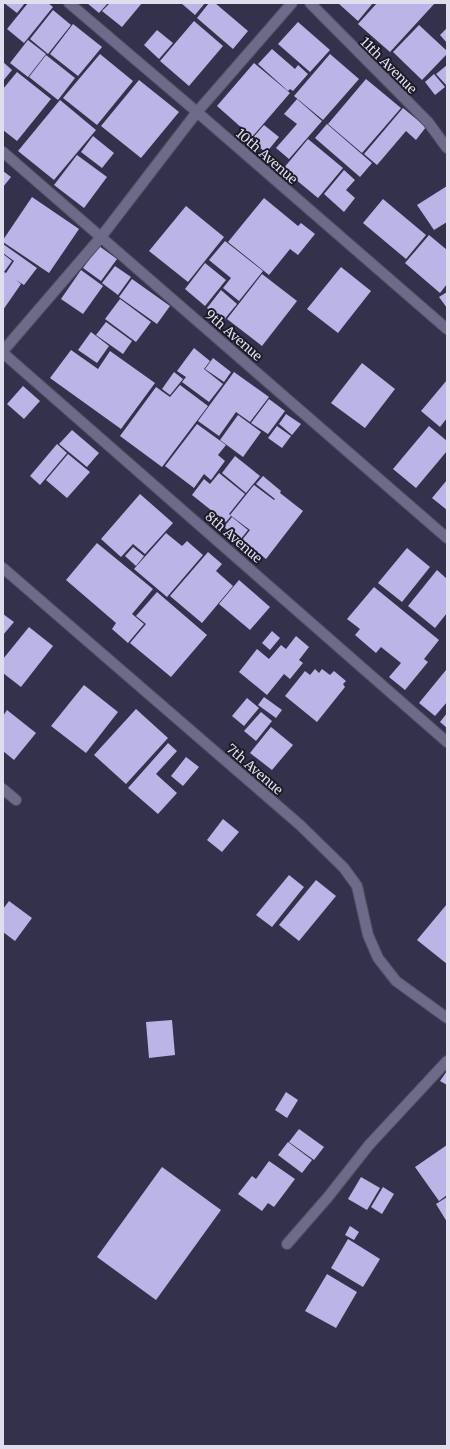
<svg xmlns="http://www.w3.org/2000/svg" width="450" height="1449" font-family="Merriweather,serif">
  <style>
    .building { fill: #bab5e6 }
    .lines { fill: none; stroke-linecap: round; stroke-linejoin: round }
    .minor-casing { stroke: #534f66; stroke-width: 12 }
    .tertiary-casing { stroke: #534f66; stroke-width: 12 }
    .minor { stroke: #6e6b8a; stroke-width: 10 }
    .tertiary { stroke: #6e6b8a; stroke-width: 10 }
    .labels { text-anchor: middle; stroke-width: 4; stroke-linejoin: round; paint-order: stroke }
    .street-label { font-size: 13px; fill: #dfdeef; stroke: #1c1b27 }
  </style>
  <rect width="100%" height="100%" fill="#34314c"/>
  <g class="building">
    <polygon points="4,3 25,3 17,13"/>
    <polygon points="28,3 48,3 53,7 24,43 7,29"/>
    <polygon points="87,3 108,3 99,13"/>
    <polygon points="110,3 142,3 122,27 102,11"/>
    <polygon points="181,3 205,3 195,15"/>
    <polygon points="209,3 215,3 248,31 233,49 197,18"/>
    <polygon points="338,3 373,3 358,21"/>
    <polygon points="377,3 435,3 390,52 358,24"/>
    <polygon points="53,10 71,25 48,54 30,39"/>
    <polygon points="194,21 223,46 189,86 160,61"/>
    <polygon points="298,22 330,50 310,72 278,44"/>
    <polygon points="73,24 102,47 78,76 50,54"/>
    <polygon points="419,25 447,51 447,54 422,80 393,52"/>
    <polygon points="447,28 447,43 440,35"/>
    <polygon points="157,30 173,43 159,59 144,45"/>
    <polygon points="28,40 46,54 28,77 10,63"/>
    <polygon points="272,49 295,69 298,65 308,74 293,91 290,89 288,91 258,64"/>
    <polygon points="100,54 133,81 97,125 63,98"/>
    <polygon points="330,54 359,79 323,120 294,96"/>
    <polygon points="46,55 75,78 58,100 29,77"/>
    <polygon points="3,62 12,70 3,81"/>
    <polygon points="254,63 290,93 252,137 217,106"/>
    <polygon points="447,65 447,86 436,74"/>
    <polygon points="17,72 51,99 17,141 3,130 3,89"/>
    <polygon points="434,74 445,87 435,95 425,82"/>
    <polygon points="366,79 401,108 362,153 328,124"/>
    <polygon points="139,80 179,112 141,158 101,126"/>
    <polygon points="297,99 322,121 289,159 276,148 297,124 284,114"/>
    <polygon points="60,100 96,130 54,180 18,151"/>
    <polygon points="403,108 426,127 416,140 406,131 377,165 364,154"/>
    <polygon points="327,124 372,163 360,177 315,138"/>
    <polygon points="264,125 279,137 266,153 251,140"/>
    <polygon points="93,136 114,153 102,168 81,152"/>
    <polygon points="308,139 343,168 318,198 283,169"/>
    <polygon points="77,155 107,177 84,208 54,185"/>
    <polygon points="344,170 355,180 346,190 355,198 344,212 324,194"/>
    <polygon points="3,171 11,177 3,187"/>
    <polygon points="447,186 447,222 434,230 417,205"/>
    <polygon points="32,197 79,229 49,273 3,242 3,240"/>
    <polygon points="264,198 298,226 301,223 315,234 298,255 290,249 269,275 228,242"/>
    <polygon points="383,199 426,235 406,259 363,223"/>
    <polygon points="186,206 224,237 188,282 149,251"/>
    <polygon points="429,235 447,250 447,284 440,293 405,263"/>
    <polygon points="225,241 263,271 239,301 223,288 231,278 209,260"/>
    <polygon points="3,244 37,268 24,285 16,280 21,284 3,310 3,254 12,261 4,272 6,273 14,261 3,253"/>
    <polygon points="99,246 117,259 101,281 83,268"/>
    <polygon points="205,263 226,280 205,306 185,289"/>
    <polygon points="115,266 131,277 118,295 102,283"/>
    <polygon points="341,267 371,291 338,333 307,309"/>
    <polygon points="81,270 103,286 83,314 61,299"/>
    <polygon points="262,274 297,301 262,346 227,319"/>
    <polygon points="132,279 170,306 157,324 119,297"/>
    <polygon points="221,290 237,304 223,321 207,308"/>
    <polygon points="447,292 447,308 439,297"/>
    <polygon points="120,299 151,322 136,342 105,319"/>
    <polygon points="106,322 132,341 123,354 96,335"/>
    <polygon points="91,332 109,346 97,363 78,350"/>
    <polygon points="194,348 210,361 204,369 223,384 209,402 182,382 186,377 177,371"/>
    <polygon points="71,350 98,369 110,351 155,383 121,429 50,378"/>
    <polygon points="213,358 231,372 224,382 205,369"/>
    <polygon points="362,363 395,389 365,428 331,403"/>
    <polygon points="174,372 183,379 170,395 162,389"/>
    <polygon points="234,372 269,397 250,422 236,412 219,436 198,421"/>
    <polygon points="447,380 447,418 440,427 421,411"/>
    <polygon points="180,385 208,406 162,467 120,436 156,387 170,397"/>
    <polygon points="23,386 40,401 24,419 7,404"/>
    <polygon points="269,399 285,411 268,434 251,423"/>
    <polygon points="286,414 301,424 292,435 279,424"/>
    <polygon points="238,415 261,432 243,457 220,440"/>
    <polygon points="197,424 226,445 218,455 225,461 211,480 204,474 194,488 165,466"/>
    <polygon points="277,426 291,436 282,448 268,438"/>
    <polygon points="429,426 447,441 447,451 416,488 393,469"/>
    <polygon points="72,430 99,453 87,467 59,444"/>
    <polygon points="57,444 67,453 40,485 30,476"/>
    <polygon points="68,454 90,472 67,498 46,480"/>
    <polygon points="235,456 260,476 246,493 222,473"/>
    <polygon points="219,473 245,494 229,514 231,516 226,522 192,495 204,479 210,484"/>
    <polygon points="263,476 281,491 280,493 303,511 266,559 242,540 250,530 230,515 254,485 274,500 275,499 256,484"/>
    <polygon points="447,480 447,510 432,498"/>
    <polygon points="140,494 173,523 145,554 133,544 121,557 101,539"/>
    <polygon points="232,517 248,530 240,540 224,527"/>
    <polygon points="166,533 182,546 187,541 203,555 167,597 134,569"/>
    <polygon points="97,543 153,589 132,614 144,624 128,643 112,629 116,623 66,580"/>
    <polygon points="133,547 144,556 136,566 125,556"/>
    <polygon points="407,548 430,567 402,602 378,583"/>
    <polygon points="208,552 222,564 216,571 233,586 202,623 170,596"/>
    <polygon points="437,570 447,579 447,613 435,628 408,606"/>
    <polygon points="239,580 270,607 250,630 219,604"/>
    <polygon points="374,587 439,640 424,659 428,662 405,690 389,677 401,663 381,647 376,653 355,635 360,629 347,619"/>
    <polygon points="157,592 207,635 171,677 130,643 146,624 136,616"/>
    <polygon points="3,614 14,622 3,635"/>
    <polygon points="29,627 53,646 21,687 3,673 3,659"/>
    <polygon points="272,631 280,638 270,650 262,643"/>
    <polygon points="296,636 309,647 299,660 303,663 290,679 284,674 267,695 239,672 257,649 269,659 281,645 286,649"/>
    <polygon points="315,669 319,673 322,669 330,675 334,671 346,681 343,684 345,687 317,722 285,696 305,671 310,675"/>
    <polygon points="446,670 447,671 447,702 435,716 419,703"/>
    <polygon points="84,685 118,712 86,753 51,726"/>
    <polygon points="264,697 282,710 276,718 258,705"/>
    <polygon points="247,698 259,708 244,726 232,716"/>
    <polygon points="136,709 168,738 126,784 94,755"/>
    <polygon points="7,710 36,733 14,760 3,751 3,716"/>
    <polygon points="261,712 272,721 256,741 244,731"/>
    <polygon points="447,713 447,728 440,722"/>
    <polygon points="271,727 293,745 272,770 250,753"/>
    <polygon points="168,743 177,751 156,774 177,793 158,814 128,788"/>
    <polygon points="186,757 199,767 183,786 171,776"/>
    <polygon points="223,819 239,832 222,852 207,840"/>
    <polygon points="289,875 304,887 272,927 256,915"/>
    <polygon points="316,880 336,896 299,941 279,925"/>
    <polygon points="9,901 32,918 15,941 3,932 3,909"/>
    <polygon points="447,904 447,964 417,940"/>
    <polygon points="172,1020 175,1055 149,1058 146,1022"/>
    <polygon points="447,1071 447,1085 440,1081"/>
    <polygon points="286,1092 298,1100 287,1118 275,1110"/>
    <polygon points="299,1129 324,1147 314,1160 289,1142"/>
    <polygon points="288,1142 312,1160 302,1173 278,1155"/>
    <polygon points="447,1145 447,1195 439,1201 415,1167"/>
    <polygon points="269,1161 295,1179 274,1207 268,1203 262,1211 238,1194 252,1176 256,1179"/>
    <polygon points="162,1167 221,1210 156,1300 97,1257"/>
    <polygon points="361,1177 380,1188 367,1210 348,1199"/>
    <polygon points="383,1187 394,1194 382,1214 371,1207"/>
    <polygon points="447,1197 447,1222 436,1204"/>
    <polygon points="350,1226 359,1232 354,1240 345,1235"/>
    <polygon points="348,1239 380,1259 363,1287 331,1268"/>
    <polygon points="327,1274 357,1292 336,1328 305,1311"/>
  </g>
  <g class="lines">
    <defs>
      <g id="minor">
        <polyline points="69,3 197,112 447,329"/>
        <polyline points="310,3 428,122 447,148"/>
        <polyline points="3,152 447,538"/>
        <polyline points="3,351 101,237 197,112 292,3"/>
        <polyline points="3,353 447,742"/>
        <polyline points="3,789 16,800"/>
        <polyline points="287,1244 328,1197 369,1145 447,1061"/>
      </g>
      <polyline id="tertiary" points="3,568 300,825 344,868 357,886 368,935 378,958 396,981 447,1018"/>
    </defs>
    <use href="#minor" class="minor-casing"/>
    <use href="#tertiary" class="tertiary-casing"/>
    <use href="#minor" class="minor"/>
    <use href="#tertiary" class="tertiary"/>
  </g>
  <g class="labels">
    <g class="street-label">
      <text transform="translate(389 65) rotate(45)" y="5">11th Avenue</text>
      <text transform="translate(267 156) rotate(41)" y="5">10th Avenue</text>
      <text transform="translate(234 335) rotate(41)" y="5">9th Avenue</text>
      <text transform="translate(234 537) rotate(41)" y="5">8th Avenue</text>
      <text transform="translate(255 769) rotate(41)" y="5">7th Avenue</text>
    </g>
  </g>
  <rect width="450" height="1449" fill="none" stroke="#dfdeef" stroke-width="8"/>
</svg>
